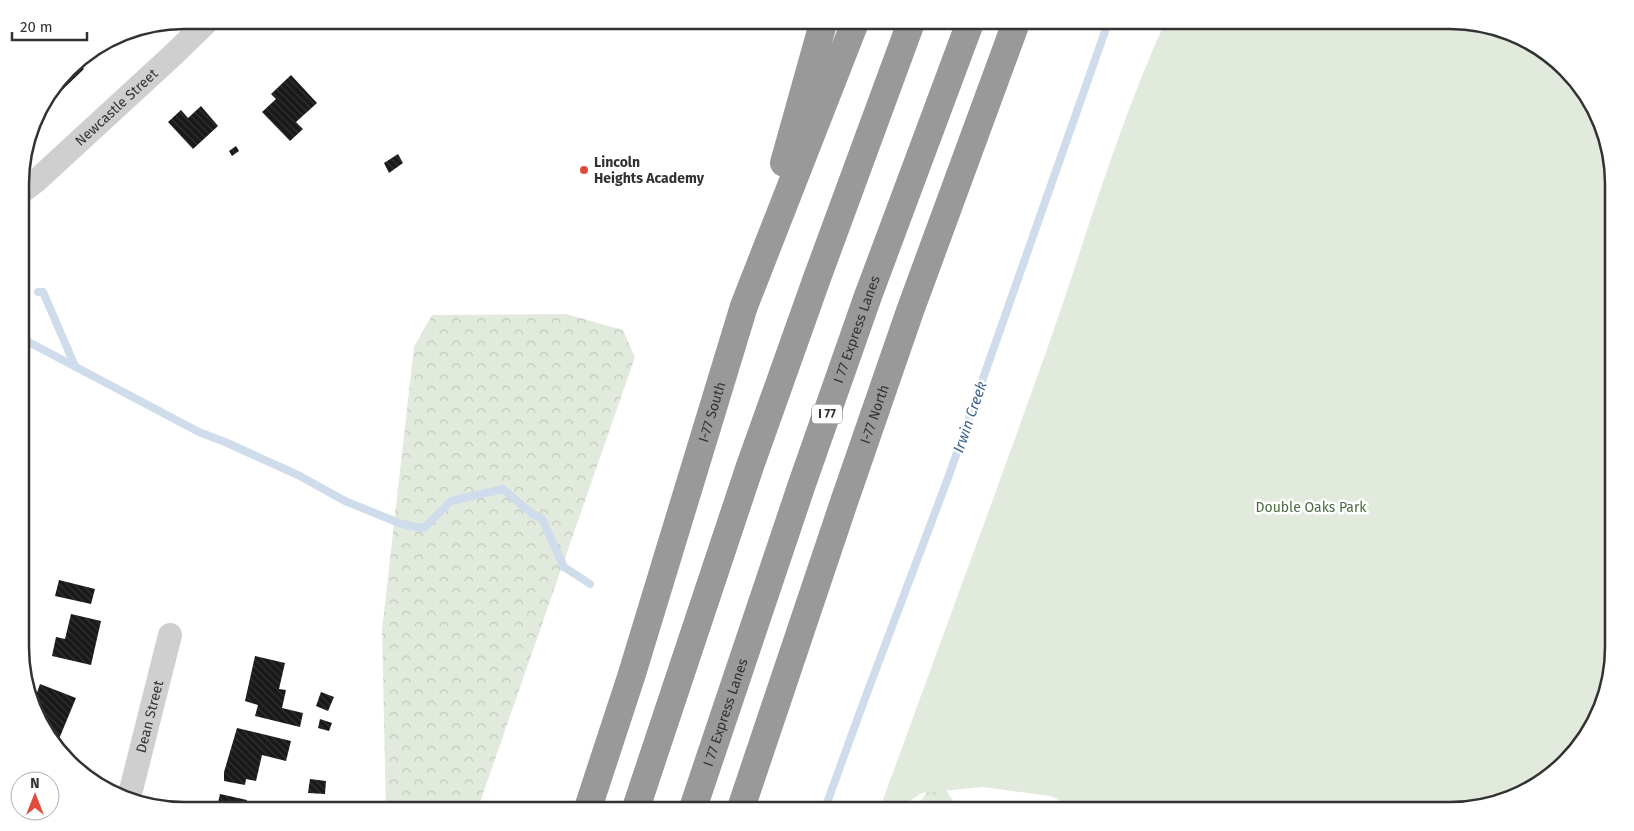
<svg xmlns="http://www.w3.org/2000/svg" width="1634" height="831" font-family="'Fira Sans',sans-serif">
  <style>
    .forest { fill: url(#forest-crowns) }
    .green { fill: #e2eade }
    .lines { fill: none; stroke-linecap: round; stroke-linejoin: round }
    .stream { stroke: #cedcec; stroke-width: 8 }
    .building { fill: url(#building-back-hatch) }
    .minor { stroke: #cfcfcf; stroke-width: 24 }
    .motorway { stroke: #999; stroke-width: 28 }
    .poi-dot { fill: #df4c3e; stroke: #fff; stroke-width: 2 }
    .labels { text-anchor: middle; stroke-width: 5; stroke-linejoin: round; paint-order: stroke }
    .shield { fill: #fff; stroke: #707070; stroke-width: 1 }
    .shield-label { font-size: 12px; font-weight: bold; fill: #323232 }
    .street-label { font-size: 14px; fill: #323232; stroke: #fff }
    .poi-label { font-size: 14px; font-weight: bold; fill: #323232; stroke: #fff; text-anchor: start }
    .park-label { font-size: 14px; fill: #4d6c40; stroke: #fff }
    .water-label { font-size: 15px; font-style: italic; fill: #426591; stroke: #fff }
    .rim { fill: none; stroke: #323232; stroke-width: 2.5 }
  </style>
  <defs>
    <pattern id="forest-crowns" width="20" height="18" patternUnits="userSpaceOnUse" patternTransform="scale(1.25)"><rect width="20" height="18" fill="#e2eade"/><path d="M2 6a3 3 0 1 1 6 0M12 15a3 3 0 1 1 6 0" fill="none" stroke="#c2c9bf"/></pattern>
    <pattern id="building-back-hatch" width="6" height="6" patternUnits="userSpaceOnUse" patternTransform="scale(1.25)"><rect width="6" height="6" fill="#191919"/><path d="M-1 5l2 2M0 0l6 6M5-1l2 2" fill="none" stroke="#323232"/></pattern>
  </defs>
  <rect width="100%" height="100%" fill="#fff"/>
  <g class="forest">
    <polygon points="566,314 623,330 635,357 477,811 386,811 382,630 414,347 432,315"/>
    <polygon points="937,777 960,811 914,811"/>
  </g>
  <path class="green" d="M1166,20H1451L1523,37L1586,92L1613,162L1614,648L1597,720L1541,784L1461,811H1082L1050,796L983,787L922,793L894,811H879C936,653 995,496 1051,338C1088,231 1119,122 1166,20Z"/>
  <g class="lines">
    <g class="stream">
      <polyline points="38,292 43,292 75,366"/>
      <polyline points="21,338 199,432 225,442 298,475 345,501 404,525 424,528 451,501 503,489 531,513 542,519 564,567 590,584"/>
      <polyline points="824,811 864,701 948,478 1109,20"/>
    </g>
  </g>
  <g class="building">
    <polygon points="76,60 84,69 58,94 53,89"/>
    <polygon points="291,75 317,103 296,122 303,129 290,141 262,112 276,99 271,94"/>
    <polygon points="201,106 218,126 193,149 168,122 181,110 188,118"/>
    <polygon points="236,146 239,151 232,156 229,151"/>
    <polygon points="398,154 403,163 389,173 384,163"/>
    <polygon points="59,580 95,589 91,604 55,596"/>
    <polygon points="71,614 101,621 91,665 52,656 56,637 65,639"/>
    <polygon points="255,656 285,663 279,689 286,690 282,708 303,713 300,727 255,716 258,705 245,701"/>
    <polygon points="40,684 76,698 59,739 46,734 37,710 40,703 34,701"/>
    <polygon points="321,692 334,697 328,711 316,706"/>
    <polygon points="320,719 332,723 329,731 318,728"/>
    <polygon points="237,728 291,741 286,761 262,755 256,781 246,779 245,785 224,781 224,772"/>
    <polygon points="310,779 326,781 325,794 308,793"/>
    <polygon points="220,794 247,800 246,806 265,811 216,811"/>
    <polygon points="174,807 192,810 192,811 183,811 174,809"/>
  </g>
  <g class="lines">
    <g class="minor">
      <path id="s1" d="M20,193L36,181L174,54L209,20"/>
      <path id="s2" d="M129,798L170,635"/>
    </g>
    <g class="motorway">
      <polyline points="784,163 824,20"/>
      <path id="s3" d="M587,811L631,677L744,306L856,20"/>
      <polyline points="635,811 750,466 817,278 912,20"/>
      <path id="s4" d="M692,811L802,484L868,296L971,20"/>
      <path id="s5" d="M740,811L845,499L910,311L1017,20"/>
    </g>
  </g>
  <circle class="poi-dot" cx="584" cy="170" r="5"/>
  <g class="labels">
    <rect class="shield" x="812" y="404.5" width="30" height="19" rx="4"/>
    <g class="shield-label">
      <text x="827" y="418">I 77</text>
    </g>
    <g class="street-label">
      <text dy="5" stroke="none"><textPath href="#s1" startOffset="129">Newcastle Street</textPath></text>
      <text dy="5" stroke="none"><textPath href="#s4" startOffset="509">I 77 Express Lanes</textPath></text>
      <text dy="5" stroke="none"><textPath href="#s3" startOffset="418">I-77 South</textPath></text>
      <text dy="5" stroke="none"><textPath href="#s5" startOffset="419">I-77 North</textPath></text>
      <text dy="5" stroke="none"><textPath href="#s4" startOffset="104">I 77 Express Lanes</textPath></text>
      <text dy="5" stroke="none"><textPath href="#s2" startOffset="84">Dean Street</textPath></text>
    </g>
    <g class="poi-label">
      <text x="594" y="167">Lincoln<tspan x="594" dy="16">Heights Academy</tspan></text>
    </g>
    <g class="park-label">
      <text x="1311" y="512">Double Oaks Park</text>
    </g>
    <g class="water-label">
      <text transform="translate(970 417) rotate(-71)" y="5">Irwin Creek</text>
    </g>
  </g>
  <path d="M0 0H1634V831H0ZM184 29H1450A155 155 0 0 1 1605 184V647A155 155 0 0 1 1450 802H184A155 155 0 0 1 29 647V184A155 155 0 0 1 184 29Z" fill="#fff" fill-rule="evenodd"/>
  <path class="rim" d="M184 29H1450A155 155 0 0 1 1605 184V647A155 155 0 0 1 1450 802H184A155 155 0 0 1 29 647V184A155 155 0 0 1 184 29Z"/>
  <g transform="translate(35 796)"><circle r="24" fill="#ffffff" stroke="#adadad"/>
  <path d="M0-4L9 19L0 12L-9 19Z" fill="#df4c3e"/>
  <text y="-8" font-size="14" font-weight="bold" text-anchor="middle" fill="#323232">N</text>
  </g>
  <path d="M12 32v8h75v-8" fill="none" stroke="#323232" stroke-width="2.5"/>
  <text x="20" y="32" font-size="15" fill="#323232" stroke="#ffffff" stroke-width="4" paint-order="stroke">20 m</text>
</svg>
